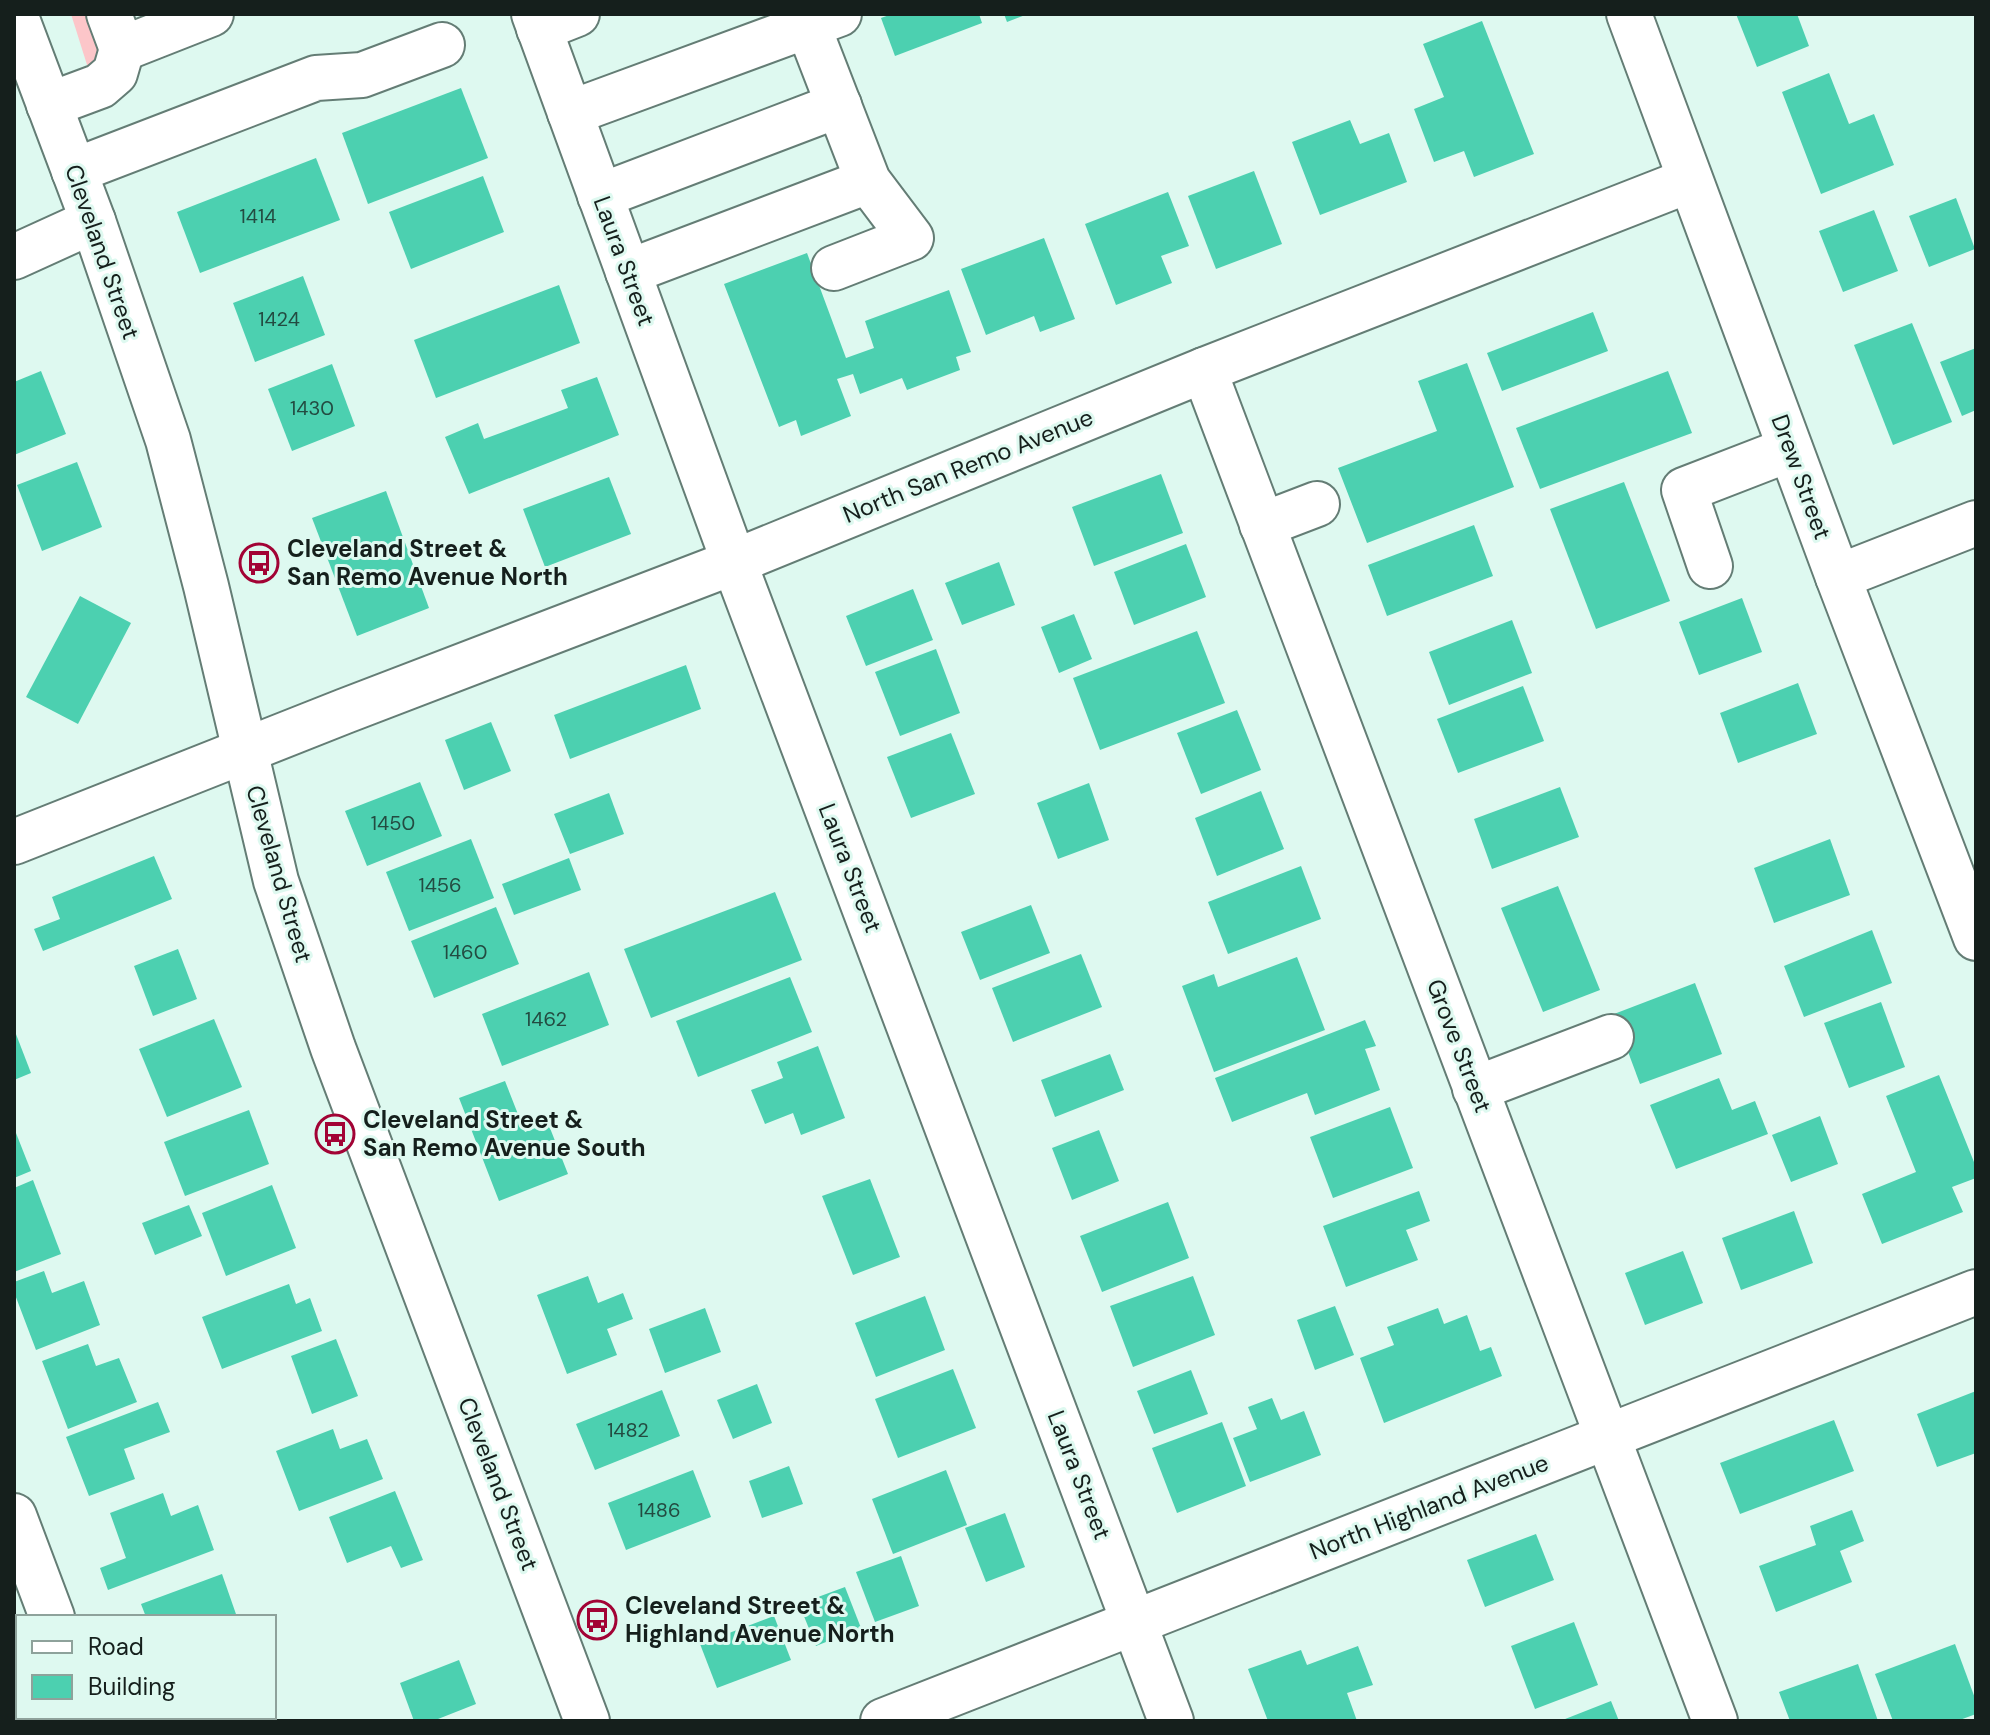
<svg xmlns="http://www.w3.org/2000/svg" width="1990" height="1735" font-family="'DM Sans',sans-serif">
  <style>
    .green { fill: #fcc6c9 }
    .building { fill: #4cd0b0 }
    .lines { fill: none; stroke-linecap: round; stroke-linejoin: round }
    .minor-casing { stroke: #647d75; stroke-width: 48 }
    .major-casing { stroke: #647d75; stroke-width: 48 }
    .minor { stroke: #fff; stroke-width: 44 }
    .major { stroke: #fff; stroke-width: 44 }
    .labels { text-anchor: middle; stroke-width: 6; stroke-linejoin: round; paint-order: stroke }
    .number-label { font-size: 20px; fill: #234b41 }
    .street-label { font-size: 24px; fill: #151f1c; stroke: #def9f0 }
    .poi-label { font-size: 24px; font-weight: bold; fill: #151f1c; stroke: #def9f0; text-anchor: start }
  </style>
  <rect width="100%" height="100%" fill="#def9f0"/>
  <polygon class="green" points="71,14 92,14 109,58 88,68"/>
  <g class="building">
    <polygon points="892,14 979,14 982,23 895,56 881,18"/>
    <polygon points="1004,14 1028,14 1007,22"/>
    <polygon points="1736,14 1797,14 1809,46 1757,67"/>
    <polygon points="1482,21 1534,154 1474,177 1464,151 1434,162 1414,109 1444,97 1423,44"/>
    <polygon points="1829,73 1849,124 1874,114 1894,165 1821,194 1782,92"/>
    <polygon points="461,88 488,158 368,204 342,133"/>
    <polygon points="1350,120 1360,144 1389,133 1407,182 1320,215 1292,142"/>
    <polygon points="316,158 340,220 200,273 177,212"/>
    <polygon points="1254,171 1282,244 1216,269 1188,196"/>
    <polygon points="483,176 504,232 411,269 389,212"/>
    <polygon points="1168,192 1189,246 1161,256 1172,283 1116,305 1085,224"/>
    <polygon points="1956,198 1975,249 1929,267 1909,216"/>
    <polygon points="1874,210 1898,271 1843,292 1819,231"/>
    <polygon points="1044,238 1075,319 1040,332 1034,316 986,335 961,269"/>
    <polygon points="807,253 846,358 874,348 865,321 949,290 971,352 956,357 960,370 907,390 902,378 860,394 853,374 837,379 851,416 801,436 796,420 779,427 724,284"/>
    <polygon points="303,276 325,335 255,362 233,303"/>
    <polygon points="559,285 580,343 436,398 414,340"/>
    <polygon points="1593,312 1608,351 1502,391 1487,353"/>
    <polygon points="1912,323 1952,422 1893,445 1854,345"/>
    <polygon points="1976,348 1976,410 1962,416 1940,362"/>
    <polygon points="1467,363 1514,487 1367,543 1338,468 1437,431 1418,381"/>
    <polygon points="332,364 355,426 292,451 268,389"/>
    <polygon points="41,371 66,434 14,455 14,382"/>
    <polygon points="1668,371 1692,433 1540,489 1516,428"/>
    <polygon points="597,377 619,435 469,494 445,437 478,423 484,439 568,408 561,390"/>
    <polygon points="77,462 102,527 42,551 17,485"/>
    <polygon points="1161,474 1183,533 1094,566 1072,507"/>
    <polygon points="609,477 631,534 545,567 523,509"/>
    <polygon points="1624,482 1670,601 1596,629 1550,509"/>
    <polygon points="386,491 429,608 357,636 312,518"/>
    <polygon points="1474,525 1493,576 1387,616 1368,565"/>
    <polygon points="1186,544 1206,597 1134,625 1114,572"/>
    <polygon points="999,562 1015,605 962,625 945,583"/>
    <polygon points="913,589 933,640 866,666 846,616"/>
    <polygon points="80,596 131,623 78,724 26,697"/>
    <polygon points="1742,598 1762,652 1699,675 1679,622"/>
    <polygon points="1074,614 1092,659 1059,673 1041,627"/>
    <polygon points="1512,620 1532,673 1449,705 1429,652"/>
    <polygon points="1197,631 1225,703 1100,750 1073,678"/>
    <polygon points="936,649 960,713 900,736 875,672"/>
    <polygon points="686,665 701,709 570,759 554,715"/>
    <polygon points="1798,683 1817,734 1738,763 1720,713"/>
    <polygon points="1523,686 1544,741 1458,773 1437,719"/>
    <polygon points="1237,710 1261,770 1201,794 1177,733"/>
    <polygon points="491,722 511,771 464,790 445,740"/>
    <polygon points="951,733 975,794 911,818 887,757"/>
    <polygon points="420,782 442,836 367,866 345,811"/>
    <polygon points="1089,783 1109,840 1058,859 1037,803"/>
    <polygon points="1560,787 1579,837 1492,869 1474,819"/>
    <polygon points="1261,791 1284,849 1217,876 1195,818"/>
    <polygon points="609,793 624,834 570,854 554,814"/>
    <polygon points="471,839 494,898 409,931 386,872"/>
    <polygon points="1830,839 1850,895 1774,923 1754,868"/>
    <polygon points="154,856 172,899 43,951 34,929 60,919 52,897"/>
    <polygon points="569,858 581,890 514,915 502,884"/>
    <polygon points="1301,866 1321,919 1228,954 1208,902"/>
    <polygon points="1558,886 1600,990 1543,1012 1501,908"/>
    <polygon points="775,892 802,960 651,1018 624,949"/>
    <polygon points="1031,905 1050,953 980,980 961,932"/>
    <polygon points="496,907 519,964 434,998 411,941"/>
    <polygon points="1872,930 1892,983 1804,1017 1784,966"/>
    <polygon points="178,949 197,999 153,1016 134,966"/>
    <polygon points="1081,954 1102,1007 1013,1042 992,988"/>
    <polygon points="1297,957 1325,1030 1214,1072 1182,986 1214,974 1218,987"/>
    <polygon points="589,972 609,1025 502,1066 482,1014"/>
    <polygon points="790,977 812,1032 698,1077 676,1021"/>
    <polygon points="1695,983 1722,1054 1640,1084 1614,1014"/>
    <polygon points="1881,1002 1905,1067 1849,1088 1824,1023"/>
    <polygon points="214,1019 242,1087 167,1117 139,1049"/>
    <polygon points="1365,1020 1376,1046 1365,1049 1380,1090 1315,1115 1307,1093 1232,1122 1215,1078"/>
    <polygon points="14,1029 31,1073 14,1080"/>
    <polygon points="818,1046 845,1118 801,1135 793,1113 765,1124 751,1090 783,1078 777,1062"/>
    <polygon points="1110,1054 1124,1090 1055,1117 1041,1080"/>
    <polygon points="1939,1075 1976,1167 1976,1178 1952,1187 1963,1212 1882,1244 1862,1194 1916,1172 1886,1096"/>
    <polygon points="1719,1078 1732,1110 1755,1101 1768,1134 1676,1169 1650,1105"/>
    <polygon points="505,1081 525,1132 548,1123 568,1174 499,1201 459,1098"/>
    <polygon points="1390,1107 1413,1168 1333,1198 1310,1137"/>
    <polygon points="249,1110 269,1164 185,1196 164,1142"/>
    <polygon points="1820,1116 1838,1164 1791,1182 1772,1135"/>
    <polygon points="14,1128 31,1171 14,1178"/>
    <polygon points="1099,1130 1119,1181 1072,1200 1052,1148"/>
    <polygon points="870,1179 900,1257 853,1275 822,1196"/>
    <polygon points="33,1180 61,1254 14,1272 14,1188"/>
    <polygon points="272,1185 296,1248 226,1276 202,1213"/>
    <polygon points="1419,1191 1430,1221 1406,1230 1418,1260 1346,1287 1323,1226"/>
    <polygon points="1168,1202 1189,1258 1102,1292 1080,1236"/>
    <polygon points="189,1205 202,1236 155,1255 142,1223"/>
    <polygon points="1794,1211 1813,1263 1741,1290 1722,1238"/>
    <polygon points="1683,1251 1703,1303 1645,1325 1625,1273"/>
    <polygon points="44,1271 52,1293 84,1281 100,1325 36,1350 14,1292 14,1282"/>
    <polygon points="588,1276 598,1303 623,1293 633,1319 607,1329 617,1355 567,1374 537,1295"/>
    <polygon points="1193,1276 1215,1335 1133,1367 1110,1306"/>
    <polygon points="289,1284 296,1304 310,1298 322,1331 222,1369 202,1317"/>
    <polygon points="925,1296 945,1350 876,1377 855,1323"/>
    <polygon points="1335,1306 1354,1355 1315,1370 1297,1320"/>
    <polygon points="705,1308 721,1352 665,1373 649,1329"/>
    <polygon points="1438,1308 1444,1324 1467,1315 1480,1351 1491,1347 1502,1376 1384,1423 1360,1358 1394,1345 1387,1327"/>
    <polygon points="336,1339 358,1396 312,1414 291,1356"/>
    <polygon points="88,1344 96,1366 119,1358 137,1402 68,1429 42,1361"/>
    <polygon points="953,1369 976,1428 898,1458 875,1399"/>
    <polygon points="1191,1370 1208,1414 1154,1434 1137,1391"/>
    <polygon points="757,1384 772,1423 733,1439 717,1400"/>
    <polygon points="662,1390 680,1436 595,1470 576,1424"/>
    <polygon points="1976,1391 1976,1453 1937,1467 1917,1414"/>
    <polygon points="1272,1398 1281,1420 1304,1411 1321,1455 1250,1482 1233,1438 1257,1429 1248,1407"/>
    <polygon points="158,1402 170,1432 124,1449 135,1479 89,1496 66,1437"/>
    <polygon points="1834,1420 1854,1471 1740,1514 1720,1463"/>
    <polygon points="1222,1422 1246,1486 1177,1513 1152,1448"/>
    <polygon points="333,1429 340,1449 367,1439 383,1479 299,1511 276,1451"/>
    <polygon points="789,1466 803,1504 762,1518 749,1481"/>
    <polygon points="693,1470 711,1517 626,1550 608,1503"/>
    <polygon points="946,1470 967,1525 893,1554 872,1499"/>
    <polygon points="395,1491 423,1560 401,1568 391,1546 347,1563 329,1517"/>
    <polygon points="163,1493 171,1516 198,1505 214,1550 108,1590 100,1568 126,1558 110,1513"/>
    <polygon points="1852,1510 1864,1541 1840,1551 1852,1582 1776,1612 1759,1566 1816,1545 1810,1526"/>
    <polygon points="1005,1513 1025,1567 986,1582 965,1528"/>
    <polygon points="1536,1534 1554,1580 1485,1607 1467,1560"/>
    <polygon points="901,1556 919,1606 875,1622 856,1572"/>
    <polygon points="222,1574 237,1617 146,1617 141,1604"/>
    <polygon points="845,1587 861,1628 816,1646 799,1604"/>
    <polygon points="774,1616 791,1660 717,1688 700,1644"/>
    <polygon points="1574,1622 1598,1685 1535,1709 1511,1646"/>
    <polygon points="1955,1644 1976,1701 1976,1714 1957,1721 1893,1721 1875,1674"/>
    <polygon points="1358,1646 1373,1685 1347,1693 1357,1721 1268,1721 1248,1669 1301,1650 1307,1665"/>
    <polygon points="459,1660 476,1704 433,1721 414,1721 400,1683"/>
    <polygon points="1858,1664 1878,1721 1790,1721 1779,1692"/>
    <polygon points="1611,1701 1619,1721 1560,1721"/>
    <polygon points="167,1717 206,1717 197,1721 169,1721"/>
  </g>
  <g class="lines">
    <defs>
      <g id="minor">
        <polyline points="15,14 93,221 168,440 206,586 276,881 333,1048 587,1721"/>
        <polyline points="109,14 122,49 211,14"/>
        <polyline points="534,14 734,562 1171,1721"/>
        <polyline points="808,26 868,181 911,238 834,268"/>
        <polyline points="539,29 577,14"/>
        <polyline points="49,105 100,86 115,73 122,49"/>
        <polyline points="570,113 839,14"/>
        <polyline points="74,171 316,78 362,75 442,45"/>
        <polyline points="600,196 839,105"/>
        <polyline points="14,257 93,221"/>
        <polyline points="628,272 868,181"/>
        <polyline points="1204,370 1715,1721"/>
        <polyline points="1262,525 1317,504"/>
        <polyline points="1710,566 1684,490 1790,449"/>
        <polyline points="1838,577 1976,523"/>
        <polyline points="14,842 345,711 734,562 1204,370 1690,180"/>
        <polyline points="1475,1089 1611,1037"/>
        <polyline points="14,1516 52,1617"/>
        <polyline points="89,1717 90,1721"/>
        <polyline points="883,1721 1976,1292"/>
      </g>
      <polyline id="major" points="1629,14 1838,577 1976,938"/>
    </defs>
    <use href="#minor" class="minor-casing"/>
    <use href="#major" class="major-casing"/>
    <use href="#minor" class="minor"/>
    <use href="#major" class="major"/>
  </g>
  <defs>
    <symbol id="bus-ring" viewBox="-11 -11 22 22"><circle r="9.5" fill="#def9f0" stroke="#a20335" stroke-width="1.5"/><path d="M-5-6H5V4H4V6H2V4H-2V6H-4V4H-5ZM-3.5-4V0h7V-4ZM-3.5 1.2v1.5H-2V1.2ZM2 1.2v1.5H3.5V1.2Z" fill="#a20335"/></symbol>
  </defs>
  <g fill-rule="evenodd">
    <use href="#bus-ring" x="237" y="541" width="44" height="44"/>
    <use href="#bus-ring" x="313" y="1112" width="44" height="44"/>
    <use href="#bus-ring" x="575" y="1598" width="44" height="44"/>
  </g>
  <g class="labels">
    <g class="number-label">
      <text x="258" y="223">1414</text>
      <text x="279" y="326">1424</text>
      <text x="312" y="415">1430</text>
      <text x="393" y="830">1450</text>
      <text x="440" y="892">1456</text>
      <text x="465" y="959">1460</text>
      <text x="546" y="1026">1462</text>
      <text x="628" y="1437">1482</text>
      <text x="659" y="1517">1486</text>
    </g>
    <g class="street-label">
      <text transform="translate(102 252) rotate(71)" y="8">Cleveland Street</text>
      <text transform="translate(624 261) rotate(70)" y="8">Laura Street</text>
      <text transform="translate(968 466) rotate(-22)" y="8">North San Remo Avenue</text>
      <text transform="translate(1801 477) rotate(70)" y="8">Drew Street</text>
      <text transform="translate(850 868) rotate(69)" y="8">Laura Street</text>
      <text transform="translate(279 874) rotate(74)" y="8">Cleveland Street</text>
      <text transform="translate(1459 1046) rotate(69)" y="8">Grove Street</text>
      <text transform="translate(1079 1475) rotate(69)" y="8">Laura Street</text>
      <text transform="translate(498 1484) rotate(69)" y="8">Cleveland Street</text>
      <text transform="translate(1429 1507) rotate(-21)" y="8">North Highland Avenue</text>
    </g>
    <g class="poi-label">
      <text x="287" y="557">Cleveland Street &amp;<tspan x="287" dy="28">San Remo Avenue North</tspan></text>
      <text x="363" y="1128">Cleveland Street &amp;<tspan x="363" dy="28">San Remo Avenue South</tspan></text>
      <text x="625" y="1614">Cleveland Street &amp;<tspan x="625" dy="28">Highland Avenue North</tspan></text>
    </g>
  </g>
  <rect width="1990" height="1735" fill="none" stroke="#151f1c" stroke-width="32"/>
  <rect x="16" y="1615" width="260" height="104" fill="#def9f0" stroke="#8ea29b" stroke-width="2"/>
  <rect x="32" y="1641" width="40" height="12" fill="#ffffff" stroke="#8ea29b" stroke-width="2"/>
  <text x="88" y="1655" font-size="24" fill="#151f1c">Road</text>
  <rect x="32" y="1675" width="40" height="24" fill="#4cd0b0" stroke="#8ea29b" stroke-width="2"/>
  <text x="88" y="1695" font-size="24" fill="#151f1c">Building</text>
</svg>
